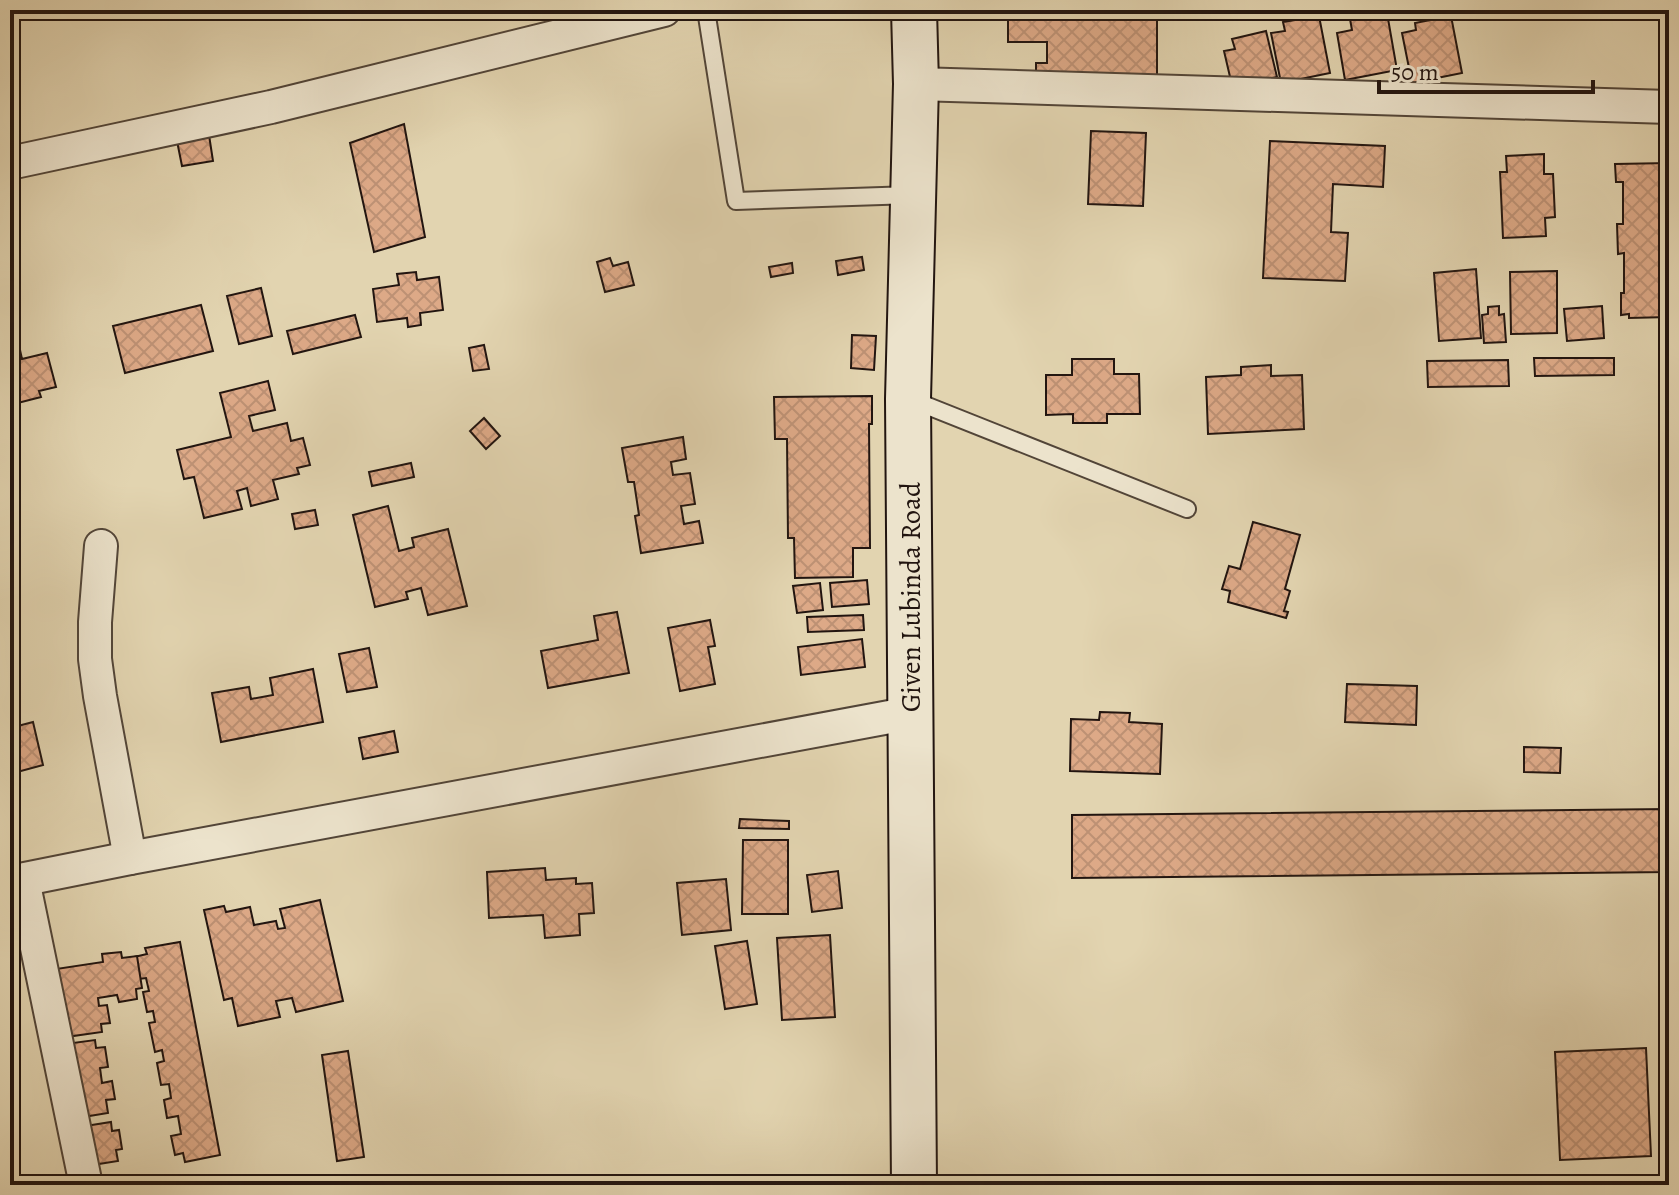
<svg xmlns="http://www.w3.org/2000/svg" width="1679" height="1195" font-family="Alegreya,serif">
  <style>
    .building { fill: url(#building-cross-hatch); stroke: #221510; stroke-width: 2 }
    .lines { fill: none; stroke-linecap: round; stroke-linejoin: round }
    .lane-casing { stroke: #524538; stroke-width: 20 }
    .street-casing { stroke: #524538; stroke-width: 36 }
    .secondary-casing { stroke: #221510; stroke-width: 48 }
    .lane { stroke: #ece3cc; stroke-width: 16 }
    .street { stroke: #ece3cc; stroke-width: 32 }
    .secondary { stroke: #ece3cc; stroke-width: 44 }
    .labels { text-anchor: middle; stroke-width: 7; stroke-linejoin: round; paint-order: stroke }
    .street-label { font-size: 28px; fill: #221510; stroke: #ece3cc }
  </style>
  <defs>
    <pattern id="building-cross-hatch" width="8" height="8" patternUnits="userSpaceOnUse" patternTransform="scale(2)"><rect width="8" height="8" fill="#dda987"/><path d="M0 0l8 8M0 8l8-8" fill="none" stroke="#bd9174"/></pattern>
  </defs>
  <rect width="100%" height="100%" fill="#e2d4b0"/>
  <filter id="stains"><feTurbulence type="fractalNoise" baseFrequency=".0025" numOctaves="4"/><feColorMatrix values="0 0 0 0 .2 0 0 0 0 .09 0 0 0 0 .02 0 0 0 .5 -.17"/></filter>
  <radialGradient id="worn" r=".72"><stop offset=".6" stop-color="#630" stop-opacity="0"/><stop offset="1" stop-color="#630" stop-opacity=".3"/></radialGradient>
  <g class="building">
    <polygon points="383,10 430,10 430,12 384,18"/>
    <polygon points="1008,10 1157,10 1157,84 1036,84 1036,63 1047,63 1047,42 1008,42"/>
    <polygon points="1387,13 1397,70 1345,80 1337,33 1352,30 1350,19"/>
    <polygon points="1319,16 1330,73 1281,83 1271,33 1285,31 1283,22"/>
    <polygon points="1451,16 1462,73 1412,83 1402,33 1416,30 1415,23"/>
    <polygon points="1266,31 1277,77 1246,84 1244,78 1231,81 1224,51 1235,49 1232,39"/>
    <polygon points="404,124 425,237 374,252 350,143"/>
    <polygon points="1091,131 1146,133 1143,206 1088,204"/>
    <polygon points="209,135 213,161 182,166 177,141"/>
    <polygon points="1270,141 1385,146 1383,187 1333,184 1331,232 1348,233 1345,281 1263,278"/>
    <polygon points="1544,154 1544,174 1553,174 1555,217 1545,218 1546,236 1503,238 1500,172 1507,172 1506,156"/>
    <polygon points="1669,163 1669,197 1667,197 1667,219 1669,219 1669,317 1629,318 1629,314 1621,315 1621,293 1624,293 1624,253 1618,254 1617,224 1623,224 1623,182 1616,182 1615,164"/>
    <polygon points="862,257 864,270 838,275 836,261"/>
    <polygon points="610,258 613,266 628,262 634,285 605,292 597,262"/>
    <polygon points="792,263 793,273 771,277 769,267"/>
    <polygon points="1476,269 1481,338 1439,341 1434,273"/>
    <polygon points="1557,271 1557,333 1511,334 1510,272"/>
    <polygon points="416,272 417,280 439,277 443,310 420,313 421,325 408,327 407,318 377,322 373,289 399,285 397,274"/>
    <polygon points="261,288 272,336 239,344 227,296"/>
    <polygon points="201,305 213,351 125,373 113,326"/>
    <polygon points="1499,306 1499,315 1504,314 1506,342 1484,343 1482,315 1488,314 1488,307"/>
    <polygon points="1602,306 1604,338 1567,341 1564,309"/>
    <polygon points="355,315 361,337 293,354 287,331"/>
    <polygon points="852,335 876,336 874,370 851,368"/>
    <polygon points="484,345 489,369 473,371 469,348"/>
    <polygon points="20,350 22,359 47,353 56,387 39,391 41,397 10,405 10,353"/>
    <polygon points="1534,358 1614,358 1614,375 1535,376"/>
    <polygon points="1072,359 1114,359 1114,374 1139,374 1140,414 1107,414 1107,423 1073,423 1073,414 1046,415 1046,375 1072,375"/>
    <polygon points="1508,360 1509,386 1428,387 1427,361"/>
    <polygon points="1271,365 1271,376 1302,375 1304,429 1208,434 1206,377 1241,375 1241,367"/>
    <polygon points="268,381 275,410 249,416 253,431 287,423 291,441 303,438 310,465 297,468 299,474 273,480 278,499 251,506 247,488 237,491 242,509 204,518 194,477 184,479 177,450 231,437 220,393"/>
    <polygon points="872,396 872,424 869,424 870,548 853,548 853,577 795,578 794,538 788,538 787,439 775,439 774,397"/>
    <polygon points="484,418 500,436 486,449 470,431"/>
    <polygon points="683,437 686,459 671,462 673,475 690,473 695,504 681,506 684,524 699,521 703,543 641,553 635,516 639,515 634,482 628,482 622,448"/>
    <polygon points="411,463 414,477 372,486 369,472"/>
    <polygon points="388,506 399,551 414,547 412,538 448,529 467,606 428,615 421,588 406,592 408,599 375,607 353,515"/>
    <polygon points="315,510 318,525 295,529 292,514"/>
    <polygon points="1253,522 1300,535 1285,589 1290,591 1284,611 1288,612 1286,618 1228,602 1230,591 1222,589 1229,566 1240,569"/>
    <polygon points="867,580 869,604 832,607 830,583"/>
    <polygon points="820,583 823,610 797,613 793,586"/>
    <polygon points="617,612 629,673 548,688 541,651 598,640 594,616"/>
    <polygon points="863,615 864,630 808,632 807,617"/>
    <polygon points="710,620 715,646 708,647 715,684 680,691 668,628"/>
    <polygon points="862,639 865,667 801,675 798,647"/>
    <polygon points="369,648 377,687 347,692 339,654"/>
    <polygon points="313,669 323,722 221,742 212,693 249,687 251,699 273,695 270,678"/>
    <polygon points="1347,684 1417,686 1416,725 1345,722"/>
    <polygon points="1100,712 1130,713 1129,722 1162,724 1160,774 1070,771 1071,719 1099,720"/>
    <polygon points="33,722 43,765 10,774 10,728"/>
    <polygon points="394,731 398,752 363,759 359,738"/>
    <polygon points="1524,747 1561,748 1560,773 1524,772"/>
    <polygon points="1669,809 1669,872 1072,878 1072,815"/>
    <polygon points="740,819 789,821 789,829 739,828"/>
    <polygon points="743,840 788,840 788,914 742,914"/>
    <polygon points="545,868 546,880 576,878 576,884 592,883 594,913 579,914 580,935 545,938 543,915 489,918 487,872"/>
    <polygon points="838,871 842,908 812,912 807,875"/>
    <polygon points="726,879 731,930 682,935 677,883"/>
    <polygon points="320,900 343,1001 296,1012 292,998 276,1001 280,1017 238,1026 232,998 224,1000 204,910 224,906 226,912 250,907 254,925 276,921 278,929 285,928 280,909"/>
    <polygon points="830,935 835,1017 782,1020 777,938"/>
    <polygon points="747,941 757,1004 725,1009 715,946"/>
    <polygon points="180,942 220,1155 185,1162 183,1153 175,1155 171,1136 181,1134 178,1116 167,1118 164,1100 171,1098 169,1084 161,1085 157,1063 164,1061 162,1050 155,1052 149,1023 155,1022 153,1011 147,1012 143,992 149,991 146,978 139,979 134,957 147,954 145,948"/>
    <polygon points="121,952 122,958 137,956 142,988 136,989 137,999 119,1002 117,995 98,998 99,1006 107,1005 110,1023 101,1024 102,1032 66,1037 56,969 103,962 102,954"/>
    <polygon points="95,1040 96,1048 105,1047 108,1067 100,1068 102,1083 112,1081 115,1099 106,1100 108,1113 77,1118 65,1044"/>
    <polygon points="1646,1048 1651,1156 1560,1160 1555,1052"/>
    <polygon points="348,1051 364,1157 337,1161 322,1055"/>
    <polygon points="111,1122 112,1131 119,1130 122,1149 116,1150 118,1161 86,1166 79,1127"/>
  </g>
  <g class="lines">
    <defs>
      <g id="lane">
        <polyline points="706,10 736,201 912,195"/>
        <polyline points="910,399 1187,509"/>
      </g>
      <g id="street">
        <polyline points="916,84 1669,107"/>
        <polyline points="10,163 271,107 664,10"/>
        <polyline points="101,546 95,622 95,659 100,696 130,858"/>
        <polyline points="23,880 86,1185"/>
        <polyline points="10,882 130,858 911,713"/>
      </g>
      <polyline id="secondary" points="914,1185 908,399 916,84 914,10"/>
    </defs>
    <use href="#lane" class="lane-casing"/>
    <use href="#street" class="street-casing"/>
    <use href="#secondary" class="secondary-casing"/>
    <use href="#lane" class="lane"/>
    <use href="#street" class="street"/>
    <use href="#secondary" class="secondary"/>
  </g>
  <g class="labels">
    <g class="street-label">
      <text transform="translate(910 597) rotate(-90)" y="10">Given Lubinda Road</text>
    </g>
  </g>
  <rect width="1679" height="1195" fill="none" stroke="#e2d4b0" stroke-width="40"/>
  <rect x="12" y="12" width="1655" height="1171" fill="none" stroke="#221510" stroke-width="4"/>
  <rect x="20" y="20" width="1639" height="1155" fill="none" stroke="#221510" stroke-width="2"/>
  <path d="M1379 80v12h214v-12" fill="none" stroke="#221510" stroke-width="4"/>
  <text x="1391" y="80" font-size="24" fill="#221510" stroke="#ece3cc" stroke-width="6" paint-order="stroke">50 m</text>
  <rect width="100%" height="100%" filter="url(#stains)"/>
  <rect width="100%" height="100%" fill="url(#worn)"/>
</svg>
